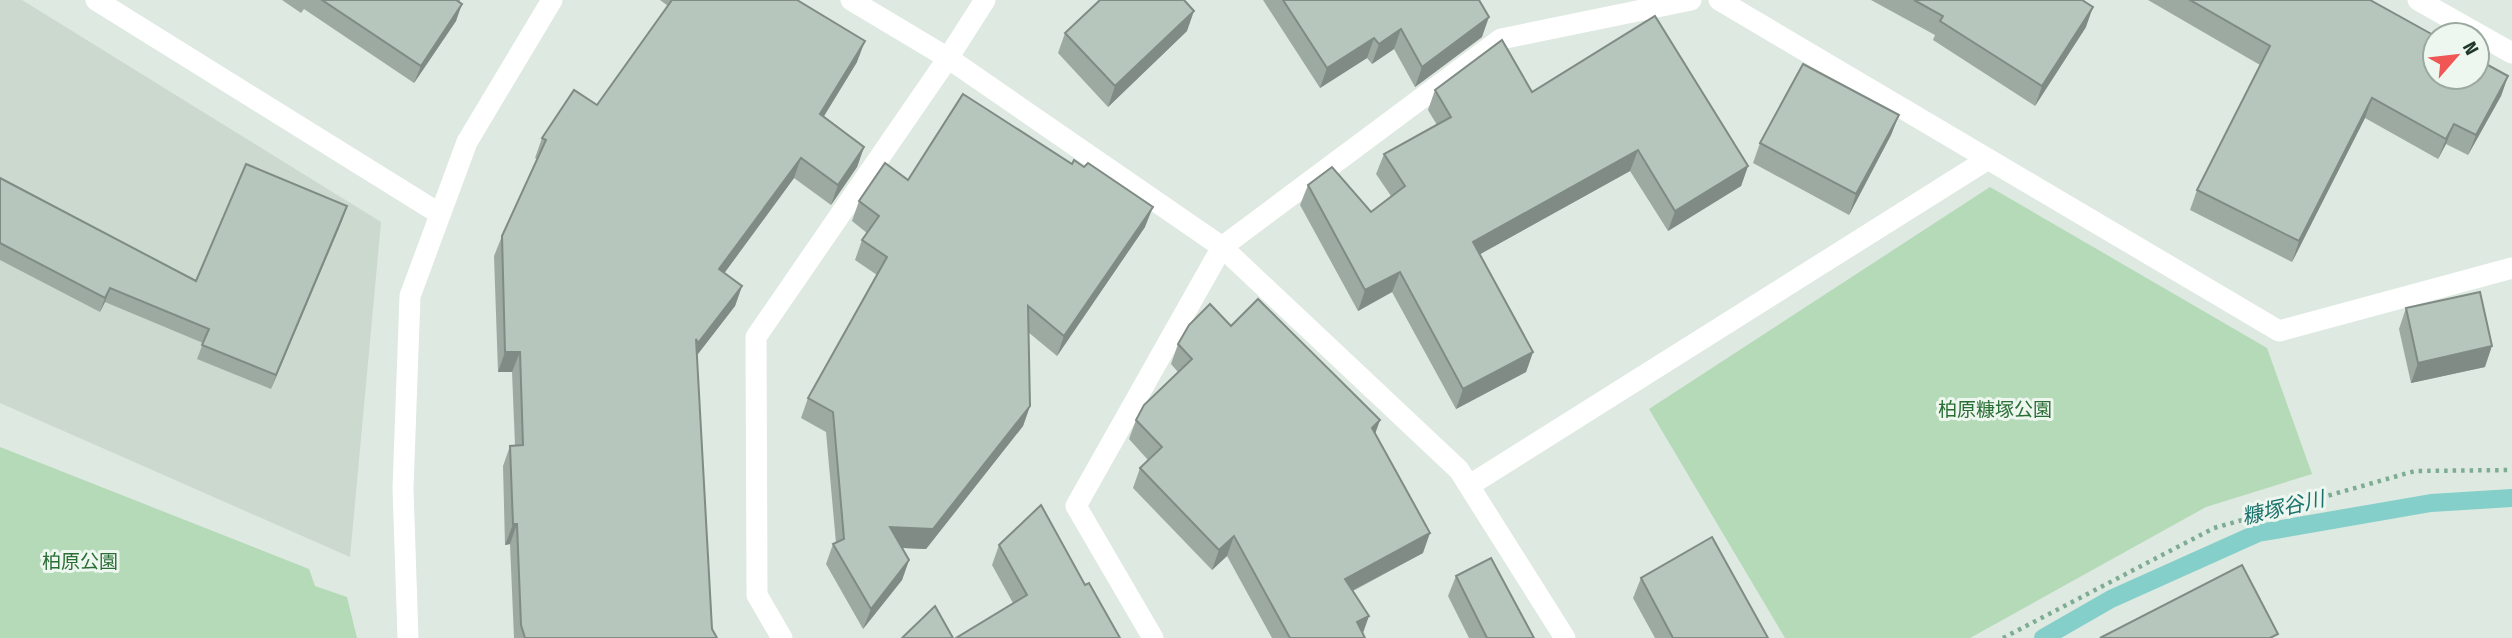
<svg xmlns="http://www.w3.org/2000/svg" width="2512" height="638" font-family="'Fira Sans Condensed','Noto Sans JP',sans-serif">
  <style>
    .built { fill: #cbd9cf }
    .green { fill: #b5dab7 }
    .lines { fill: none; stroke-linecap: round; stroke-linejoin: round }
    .stream { stroke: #84cfc9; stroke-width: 18 }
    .path { stroke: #7eac93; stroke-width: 4.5; stroke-dasharray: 3.5 5; stroke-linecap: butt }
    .street { stroke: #fff; stroke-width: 21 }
    .secondary { stroke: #fff; stroke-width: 21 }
    .wall { fill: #9daaa2 }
    .shaded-wall { fill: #7f8b84 }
    .building { fill: #b6c6bc; stroke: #7f8b84; stroke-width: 2 }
    .labels { text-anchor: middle; stroke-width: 6; stroke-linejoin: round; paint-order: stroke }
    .park-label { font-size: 19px; fill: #2a6e35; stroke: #edf6ef }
    .water-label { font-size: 21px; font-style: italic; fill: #1b726c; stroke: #edf6ef }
  </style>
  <rect width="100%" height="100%" fill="#dde9e1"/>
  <polygon class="built" points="0,0 22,0 381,222 350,557 0,403"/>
  <g class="green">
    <polygon points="1990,187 2267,348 2312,474 2206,507 1970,638 1785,638 1649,409"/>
    <polygon points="0,447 309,569 315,586 347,597 357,638 0,638"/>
  </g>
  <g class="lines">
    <polyline class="stream" points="2043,638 2111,599 2258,533 2431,503 2512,498"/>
    <polyline class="path" points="2003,638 2214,528 2415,471 2512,470"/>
    <g class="street">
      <polyline points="96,0 440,214"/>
      <polyline points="851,0 948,58 1222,247 1459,470 1565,638"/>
      <polyline points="1719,0 2279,331 2512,268"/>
      <polyline points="2418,0 2512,53"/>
      <polyline points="1470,485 1988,159"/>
      <polyline points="782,638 757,595 756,337 948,58 985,0"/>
      <polyline points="1153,638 1076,506 1222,247 1501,39 1691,0"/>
    </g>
    <polyline class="secondary" points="408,638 403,488 410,296 467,142 552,0"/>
  </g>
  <g class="wall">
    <polygon points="282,0 460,0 456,21 414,83 304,9 301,13"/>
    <polygon points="660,0 797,0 857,62 824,116 864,147 857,167 831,205 794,178 724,273 742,286 735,306 697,355 712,629 717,638 514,638 510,544 505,545 503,466 510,446 515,445 512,372 498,372 494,256 502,236 537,159 535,158 542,138 597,105 668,6"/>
    <polygon points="1263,0 1479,0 1482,37 1415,87 1394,49 1372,64 1367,58 1320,88"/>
    <polygon points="1871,0 2082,0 2086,27 2035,106 1933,40 1935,35"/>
    <polygon points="2148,0 2370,0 2508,76 2501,96 2468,155 2446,144 2438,159 2365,118 2292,262 2190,210 2197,190 2260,65"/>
    <polygon points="1187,31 1108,107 1058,53 1065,33"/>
    <polygon points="1435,90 1532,92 1748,166 1741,186 1668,231 1630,171 1480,254 1533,352 1526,372 1456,409 1392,292 1358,311 1300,205 1308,185 1371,212 1391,196 1376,174 1384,154 1437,125 1428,110"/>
    <polygon points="1899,115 1891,135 1849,215 1753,163 1760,143"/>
    <polygon points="0,178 196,281 347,206 271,389 197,359 203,343 105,302 100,312 0,260"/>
    <polygon points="908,180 1145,227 1057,356 1028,332 1030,406 1023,426 926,549 902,548 909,560 902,580 863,629 826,564 833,544 836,543 826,432 801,418 808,398 877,275 855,260 862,240 867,233 852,221 859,201"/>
    <polygon points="2406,308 2485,367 2411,383 2399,329"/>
    <polygon points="1231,326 1375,433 1423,553 1353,591 1363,633 1365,638 1272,638 1227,556 1212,570 1133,488 1140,468 1148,460 1129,439 1136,420 1178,372 1171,364 1178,344"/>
    <polygon points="999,545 1085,585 1013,603 992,565"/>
    <polygon points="1456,576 1534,638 1469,638 1448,596"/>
    <polygon points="1641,578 1768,638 1655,638 1633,598"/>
  </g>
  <g class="shaded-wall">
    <polygon points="462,4 456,21 414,83 421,66"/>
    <polygon points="2093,7 2086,27 2035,106 2042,86"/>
    <polygon points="1194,11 1187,31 1108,107 1115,86"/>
    <polygon points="1489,17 1482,37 1415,87 1422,67"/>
    <polygon points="1401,29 1394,49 1372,64 1379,44"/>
    <polygon points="1374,38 1367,58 1320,88 1327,68"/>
    <polygon points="865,41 857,62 813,134 820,114"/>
    <polygon points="2508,76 2501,96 2468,155 2476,135"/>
    <polygon points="2372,98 2365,118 2292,262 2299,241"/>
    <polygon points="1899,115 1891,135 1849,215 1856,194"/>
    <polygon points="2454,124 2446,144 2438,159 2446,139"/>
    <polygon points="864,147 857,167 831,205 838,185"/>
    <polygon points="1638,150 1630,171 1466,262 1473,242"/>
    <polygon points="801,158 794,178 712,290 719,269"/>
    <polygon points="1748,166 1741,186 1668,231 1675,211"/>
    <polygon points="347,206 342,221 271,389 276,375"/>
    <polygon points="1153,207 1145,227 1057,356 1064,336"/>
    <polygon points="1400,272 1392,292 1358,311 1365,290"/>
    <polygon points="742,286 735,306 691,363 698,343"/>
    <polygon points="110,288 105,302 100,312 105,298"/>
    <polygon points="2492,346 2485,367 2411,383 2418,363"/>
    <polygon points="505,352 520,352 512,372 498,372"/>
    <polygon points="1533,352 1526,372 1456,409 1463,389"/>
    <polygon points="1030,406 1023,426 926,549 883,547 890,527"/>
    <polygon points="1380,420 1373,440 1372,428"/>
    <polygon points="513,524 517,524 510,544 505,545"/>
    <polygon points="1430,533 1423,553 1338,598 1345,579"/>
    <polygon points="1234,536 1227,556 1212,570 1219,550"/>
    <polygon points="909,560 902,580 863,629 871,609"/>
    <polygon points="1369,616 1362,636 1357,622"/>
  </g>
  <g class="building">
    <polygon points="322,0 456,0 462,4 421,66"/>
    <polygon points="672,0 797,0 865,41 820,114 864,147 838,185 801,158 719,269 742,286 698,343 696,339 712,629 717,638 525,638 521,625 517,524 513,524 510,446 523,445 520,352 505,352 502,236 546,140 542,138 574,90 597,105"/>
    <polygon points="1100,0 1184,0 1194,11 1115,86 1065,33"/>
    <polygon points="1283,0 1479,0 1489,17 1422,67 1401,29 1379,44 1374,38 1327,68"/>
    <polygon points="1914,0 2082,0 2093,7 2042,86 1940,21 1943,16"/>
    <polygon points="2190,0 2370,0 2435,36 2435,77 2477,77 2477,59 2508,76 2476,135 2454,124 2446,139 2372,98 2299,241 2197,190 2270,46"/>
    <polygon points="1655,16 1748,166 1675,211 1638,150 1473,242 1533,352 1463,389 1400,272 1365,290 1308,185 1332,167 1371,212 1405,186 1384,154 1451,117 1435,90 1502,40 1532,92"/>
    <polygon points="1803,64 1899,115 1856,194 1760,143"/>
    <polygon points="963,94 1072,164 1074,160 1084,167 1088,163 1153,207 1064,336 1028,306 1030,406 933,529 890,527 909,560 871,609 833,544 844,539 833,412 808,398 887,257 862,240 879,216 859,201 885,163 908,180"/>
    <polygon points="246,164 347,206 276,375 202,345 209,329 110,288 105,298 0,243 0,178 196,281"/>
    <polygon points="2480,292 2492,346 2418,363 2406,308"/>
    <polygon points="1258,299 1380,420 1372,428 1430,533 1345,579 1369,616 1357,622 1365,638 1290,638 1234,536 1219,550 1140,468 1162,447 1136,420 1144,405 1192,359 1178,344 1189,325 1210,304 1231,326"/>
    <polygon points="1041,505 1085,585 1089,583 1120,638 956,638 1027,595 999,545"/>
    <polygon points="1712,537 1768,638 1673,638 1641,578"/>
    <polygon points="1491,558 1534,638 1487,638 1456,576"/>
    <polygon points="2242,565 2278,634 2270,638 2100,638"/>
    <polygon points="935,606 953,638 902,638"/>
  </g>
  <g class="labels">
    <g class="park-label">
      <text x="1995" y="416">柏原糠塚公園</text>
      <text x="80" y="568">柏原公園</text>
    </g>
    <g class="water-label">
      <text transform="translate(2283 508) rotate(-13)" y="7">糠塚谷川</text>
    </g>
  </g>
  <g transform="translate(2456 56) rotate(62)"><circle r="33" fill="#edf6ef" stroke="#9baaa1" stroke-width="2"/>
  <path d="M0-5L12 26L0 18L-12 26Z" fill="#f05654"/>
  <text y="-10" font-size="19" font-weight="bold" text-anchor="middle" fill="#1f382b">N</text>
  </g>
</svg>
